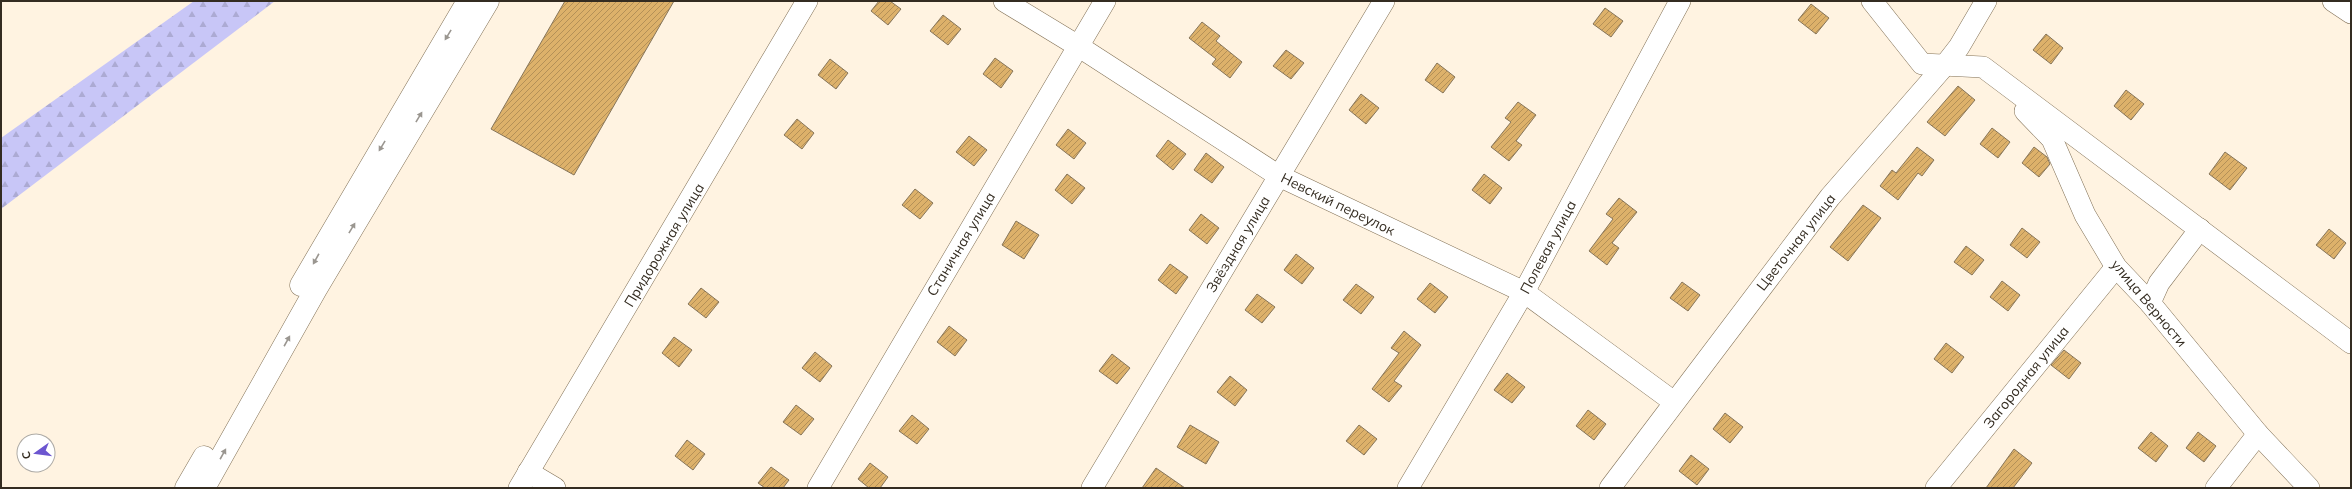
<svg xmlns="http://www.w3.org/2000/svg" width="2352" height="489" font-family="Mulish,sans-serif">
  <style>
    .forest { fill: url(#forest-firs) }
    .building { fill: url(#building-hatch); stroke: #86755a }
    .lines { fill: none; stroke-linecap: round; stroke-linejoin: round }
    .minor-casing { stroke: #827156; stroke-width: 22 }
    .highway-casing { stroke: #827156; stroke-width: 23 }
    .minor { stroke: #fff; stroke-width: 21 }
    .highway { stroke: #fff; stroke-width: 22 }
    .oneway { fill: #9a9690 }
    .labels { text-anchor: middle; stroke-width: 3; stroke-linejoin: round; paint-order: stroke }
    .street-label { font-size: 14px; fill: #342c21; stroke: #fff }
  </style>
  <defs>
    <pattern id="forest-firs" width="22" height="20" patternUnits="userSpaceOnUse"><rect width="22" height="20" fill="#c8c6f7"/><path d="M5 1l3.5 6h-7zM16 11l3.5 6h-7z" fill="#acaad3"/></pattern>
    <pattern id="building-hatch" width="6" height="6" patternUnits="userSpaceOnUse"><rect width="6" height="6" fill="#ddb16a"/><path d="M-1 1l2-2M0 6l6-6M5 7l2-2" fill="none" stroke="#b49057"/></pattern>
  </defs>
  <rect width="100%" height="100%" fill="#fff3e1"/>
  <polygon class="forest" points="194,1 275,1 1,209 1,138"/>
  <g class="building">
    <polygon points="565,1 674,1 574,175 491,129"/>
    <polygon points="879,1 890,1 901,9 888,25 871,11"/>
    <polygon points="1811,4 1829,18 1816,34 1798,20"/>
    <polygon points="1605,8 1623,21 1611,37 1593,24"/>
    <polygon points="943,15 961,29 948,45 930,31"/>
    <polygon points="1202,22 1220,36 1216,41 1242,62 1230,78 1212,64 1216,59 1189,38"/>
    <polygon points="2046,34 2063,48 2051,64 2033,50"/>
    <polygon points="1286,50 1304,63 1291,79 1273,66"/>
    <polygon points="995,58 1013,71 1001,88 983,74"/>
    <polygon points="830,59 848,73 836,89 818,75"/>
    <polygon points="1437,63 1455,77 1443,93 1425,80"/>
    <polygon points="1958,86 1975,100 1945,136 1927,122"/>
    <polygon points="2126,90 2144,104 2131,120 2114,106"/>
    <polygon points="1361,94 1379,108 1366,124 1349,110"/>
    <polygon points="1518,102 1536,115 1516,141 1522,145 1509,161 1491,147 1511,122 1505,118"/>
    <polygon points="797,119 814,133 802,149 784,135"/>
    <polygon points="1992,128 2010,142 1998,158 1980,144"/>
    <polygon points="1068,129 1086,143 1074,159 1056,145"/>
    <polygon points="969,136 987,150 974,166 956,152"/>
    <polygon points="1168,140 1186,154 1173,170 1156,156"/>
    <polygon points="1917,147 1934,160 1922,176 1918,173 1898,200 1880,186 1892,170 1896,173"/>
    <polygon points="2034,147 2047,157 2050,164 2039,177 2022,163"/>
    <polygon points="2225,152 2247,168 2230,190 2209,174"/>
    <polygon points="1206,153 1224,167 1212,183 1194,170"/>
    <polygon points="1067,174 1085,188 1072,204 1055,190"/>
    <polygon points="1484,174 1502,188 1490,204 1472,190"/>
    <polygon points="915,189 933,203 920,219 902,205"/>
    <polygon points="1619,198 1637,212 1612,243 1619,248 1607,265 1589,251 1613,219 1606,214"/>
    <polygon points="1863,205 1881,218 1848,261 1830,247"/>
    <polygon points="1201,214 1219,228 1207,244 1189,230"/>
    <polygon points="1016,221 1039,235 1024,259 1002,245"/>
    <polygon points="2022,228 2040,242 2027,258 2010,245"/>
    <polygon points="2329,229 2346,243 2334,259 2316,245"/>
    <polygon points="1966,246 1984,260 1972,275 1954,262"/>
    <polygon points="1296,254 1314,268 1302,284 1284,270"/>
    <polygon points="1170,264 1188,277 1176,294 1158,280"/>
    <polygon points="2002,281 2020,295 2008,311 1990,297"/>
    <polygon points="1682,282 1700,295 1688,311 1670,298"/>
    <polygon points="1430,283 1448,297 1435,313 1417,299"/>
    <polygon points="1356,284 1374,297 1361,314 1343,300"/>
    <polygon points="701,288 719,302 706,318 688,304"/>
    <polygon points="1257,294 1275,307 1262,323 1245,310"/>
    <polygon points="949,326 967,340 955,356 937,342"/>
    <polygon points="1404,331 1421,345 1394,381 1402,386 1389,402 1372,389 1399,353 1391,348"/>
    <polygon points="674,337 692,350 679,367 662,353"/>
    <polygon points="1946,343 1964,357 1952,373 1934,359"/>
    <polygon points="2064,350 2081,363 2069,379 2051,365"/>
    <polygon points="815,352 832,366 820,382 802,368"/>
    <polygon points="1112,354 1130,368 1117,384 1099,371"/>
    <polygon points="1507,373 1525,387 1512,403 1494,390"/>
    <polygon points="1230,376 1247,390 1235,406 1217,392"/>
    <polygon points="796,405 814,419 801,435 783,422"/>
    <polygon points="1588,410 1606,424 1594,440 1576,426"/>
    <polygon points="1725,413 1743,427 1730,443 1713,429"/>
    <polygon points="912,415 929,429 917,444 899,431"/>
    <polygon points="1190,425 1219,442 1206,464 1177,447"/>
    <polygon points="1359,425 1377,439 1364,455 1346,441"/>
    <polygon points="2151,432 2168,446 2156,462 2138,448"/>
    <polygon points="2198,432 2216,446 2204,462 2186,448"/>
    <polygon points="687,440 705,454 693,470 675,456"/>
    <polygon points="2014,449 2032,463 2013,488 1986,488"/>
    <polygon points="1691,455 1709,469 1697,485 1679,471"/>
    <polygon points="870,463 888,477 880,488 869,488 858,479"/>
    <polygon points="771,467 789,480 783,488 765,488 758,483"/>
    <polygon points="1156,468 1185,488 1142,488"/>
  </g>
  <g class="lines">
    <defs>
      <g id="minor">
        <polyline points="1004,1 1078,46 1279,176 1524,292 1674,402"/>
        <polyline points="1872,1 1922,64 1983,67 2351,343"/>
        <polyline points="2333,1 2351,13"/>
        <polyline points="2025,111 2052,139 2085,215 2116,267 2150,303 2258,434 2309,488"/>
        <polyline points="2150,303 2159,283 2200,229"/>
        <polyline points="528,472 555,488"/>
        <polyline points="519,488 807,1"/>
        <polyline points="818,488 1105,1"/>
        <polyline points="1092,488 1384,1"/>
        <polyline points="1408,488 1524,292 1680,1"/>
        <polyline points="1610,488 1830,197 1945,65 1959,47 1986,1"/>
        <polyline points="1936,488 2116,267"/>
        <polyline points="2216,488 2258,434"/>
      </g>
      <g id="highway">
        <polyline points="301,285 468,1"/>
        <polyline points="186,488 204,457"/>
        <polyline points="204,488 316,289 488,1"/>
      </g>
    </defs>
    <use href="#minor" class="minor-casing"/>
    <use href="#highway" class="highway-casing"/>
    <use href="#minor" class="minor"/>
    <use href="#highway" class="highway"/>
  </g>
  <defs><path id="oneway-solid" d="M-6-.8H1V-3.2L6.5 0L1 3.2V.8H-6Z"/></defs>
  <g class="oneway">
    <use href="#oneway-solid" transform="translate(448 35) rotate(121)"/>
    <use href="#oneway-solid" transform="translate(419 117) rotate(-59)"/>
    <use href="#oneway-solid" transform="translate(382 146) rotate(121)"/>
    <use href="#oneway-solid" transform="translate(352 228) rotate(-59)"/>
    <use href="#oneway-solid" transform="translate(316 259) rotate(119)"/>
    <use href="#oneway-solid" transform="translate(287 341) rotate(-61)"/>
    <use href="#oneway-solid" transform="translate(223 454) rotate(-61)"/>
  </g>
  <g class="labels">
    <g class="street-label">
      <text transform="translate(1338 204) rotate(26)" y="5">Невский переулок</text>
      <text transform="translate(1796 242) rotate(-52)" y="5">Цветочная улица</text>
      <text transform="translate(961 244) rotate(-59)" y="5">Станичная улица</text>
      <text transform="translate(1238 244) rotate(-59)" y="5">Звёздная улица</text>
      <text transform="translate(664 245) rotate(-59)" y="5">Придорожная улица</text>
      <text transform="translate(1548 247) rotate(-62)" y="5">Полевая улица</text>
      <text transform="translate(2149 303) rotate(50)" y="5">улица Верности</text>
      <text transform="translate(2026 377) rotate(-51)" y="5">Загородная улица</text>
    </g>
  </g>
  <rect width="2352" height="489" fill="none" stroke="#342c21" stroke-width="4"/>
  <g transform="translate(36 453) rotate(256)"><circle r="19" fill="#ffffff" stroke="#aeaba6"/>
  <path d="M0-3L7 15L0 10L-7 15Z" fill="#6c56d0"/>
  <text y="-6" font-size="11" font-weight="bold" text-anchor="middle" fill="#342c21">С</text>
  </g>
</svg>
